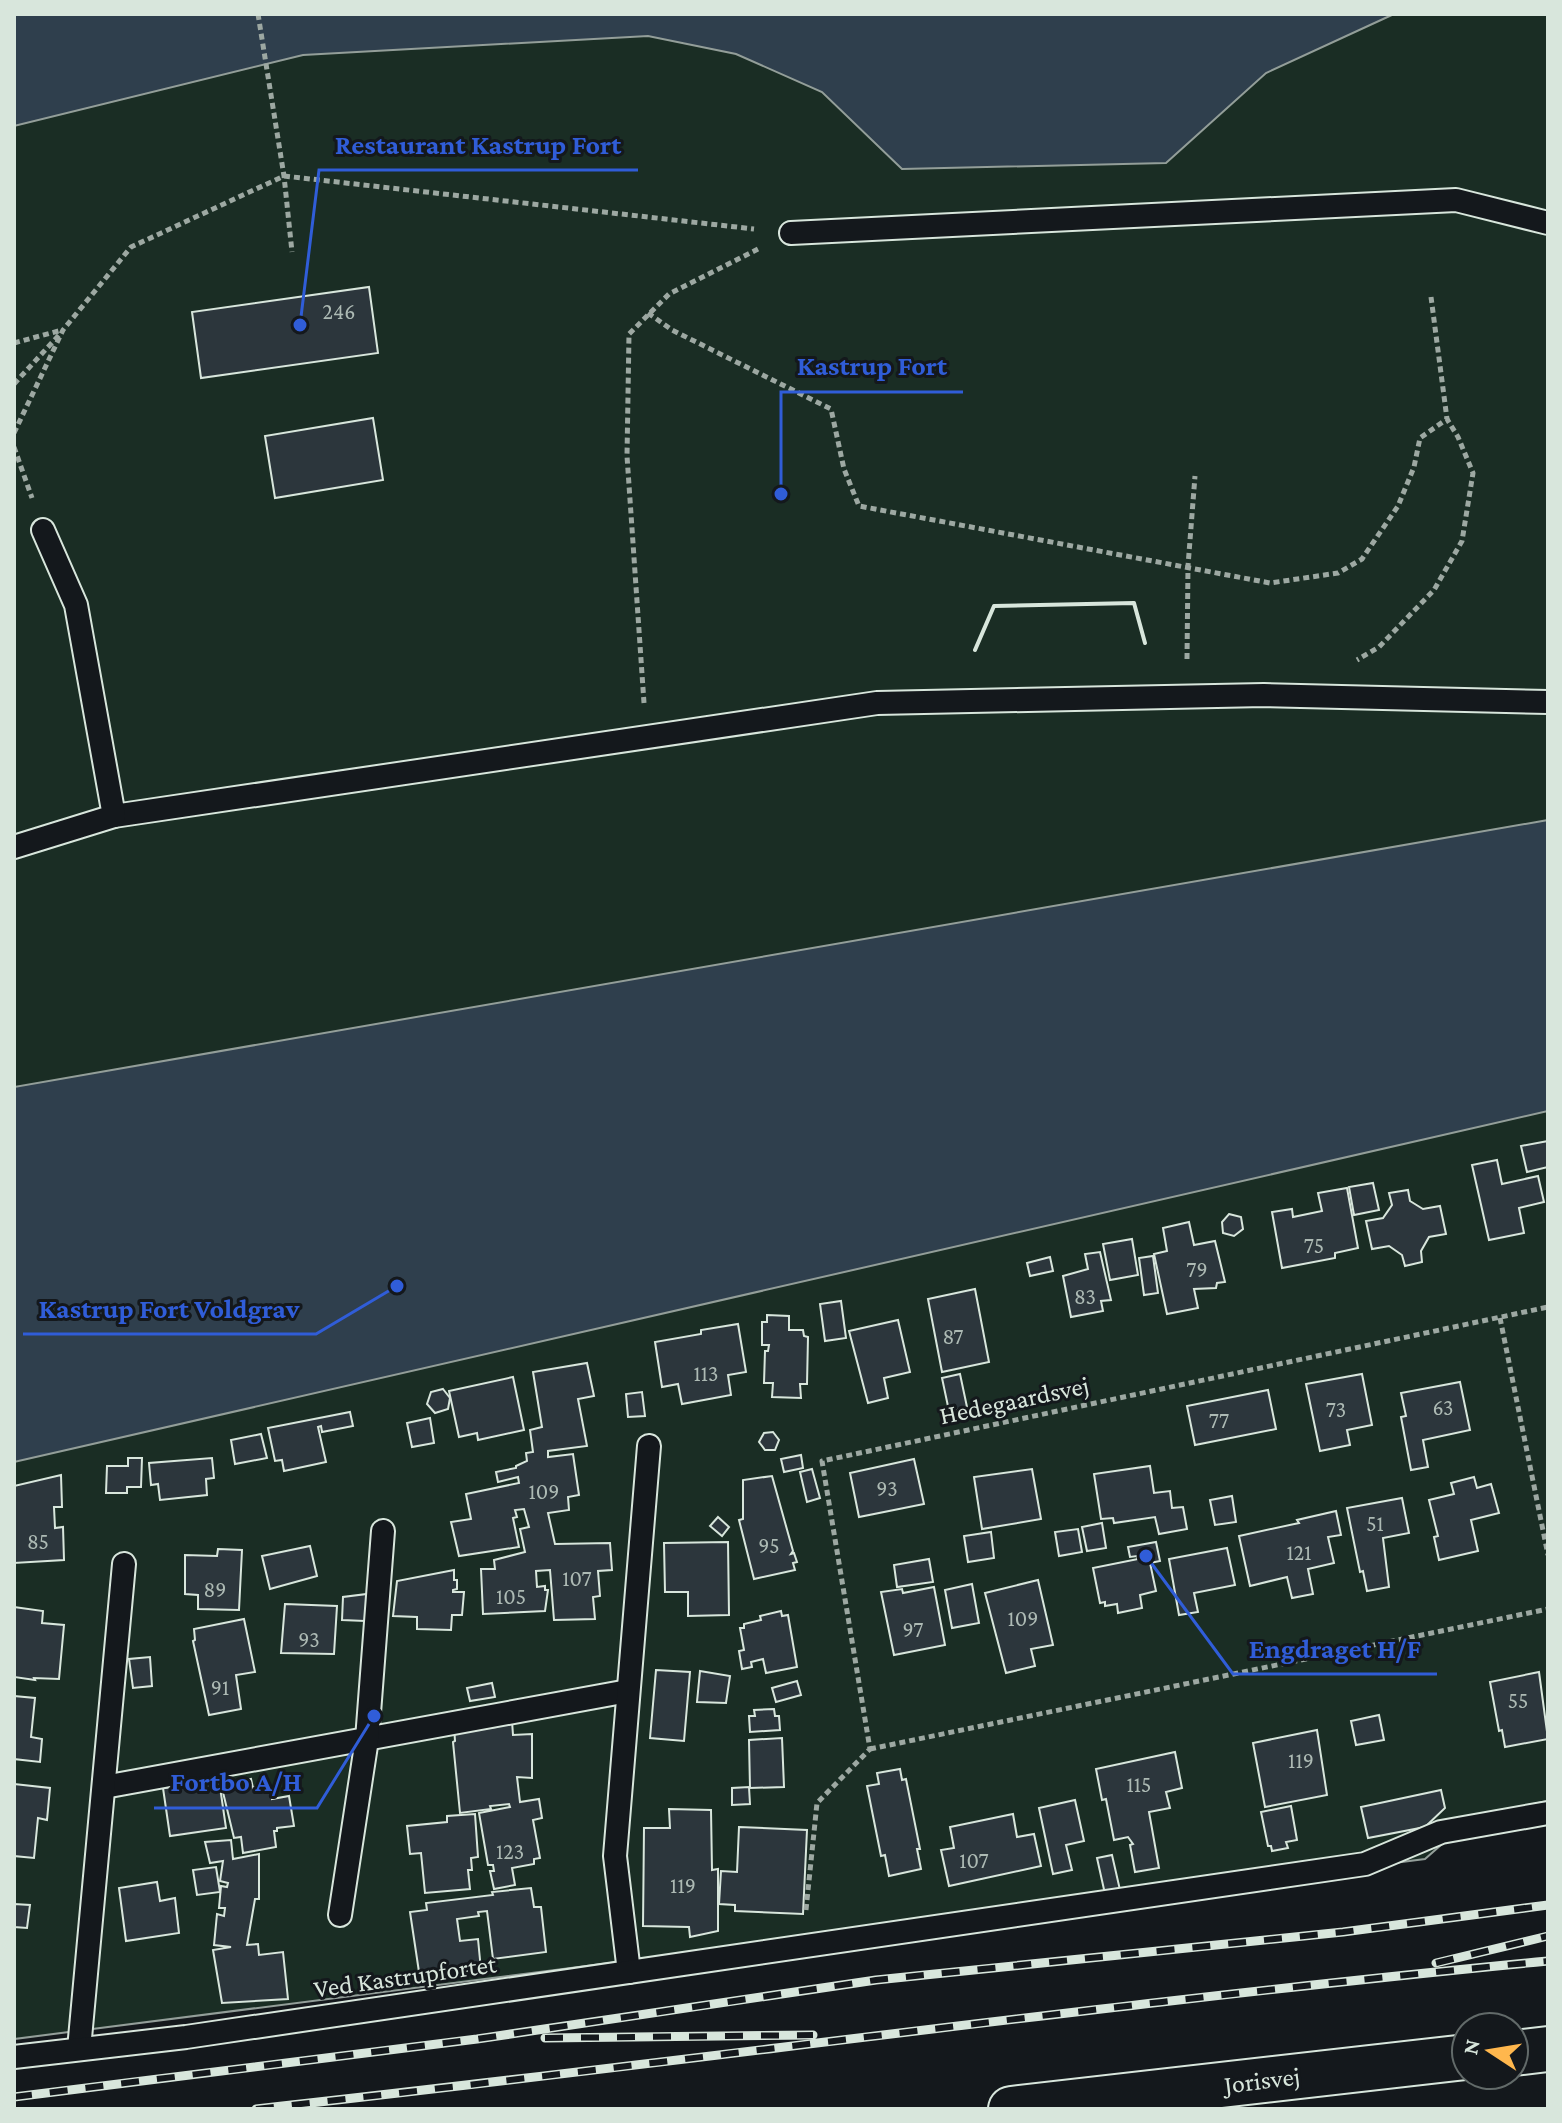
<svg xmlns="http://www.w3.org/2000/svg" width="1562" height="2123" font-family="'Crimson Pro',serif">
  <style>
    .green { fill: #1a2d24; stroke: #939e99; stroke-width: 2 }
    .water { fill: #2f3f4d; stroke: #939e99; stroke-width: 2 }
    .building { fill: #2c363c; stroke: #d8e6dc; stroke-width: 2 }
    .lines { fill: none; stroke-linecap: round; stroke-linejoin: round }
    .service-casing { stroke: #d8e6dc; stroke-width: 26 }
    .minor-casing { stroke: #d8e6dc; stroke-width: 48 }
    .path { stroke: #9da8a2; stroke-width: 5; stroke-dasharray: 6 4; stroke-linecap: butt }
    .service { stroke: #14181c; stroke-width: 22 }
    .minor { stroke: #14181c; stroke-width: 44 }
    .rail-casing { stroke: #d8e6dc; stroke-width: 9 }
    .rail { stroke: #14181c; stroke-width: 6; stroke-dasharray: 18; stroke-linecap: butt }
    .wall { stroke: #d8e6dc; stroke-width: 4 }
    .labels { text-anchor: middle; stroke-width: 6; stroke-linejoin: round; paint-order: stroke }
    .number-label { font-size: 22px; fill: #adbab4 }
    .street-label { font-size: 26px; fill: #d8e6dc; stroke: #14181c }
    .leader { fill: none; stroke: #305dd8; stroke-width: 3 }
    .callout-dot { fill: #305dd8; stroke: #14181c; stroke-width: 3 }
    .callout-label { font-size: 28px; text-anchor: middle; font-weight: bold; fill: #305dd8; stroke: #14181c; stroke-width: 6; stroke-linejoin: round; paint-order: stroke }
  </style>
  <rect width="100%" height="100%" fill="#14181c"/>
  <polygon class="green" points="14,14 1548,14 1548,1801 1474,1816 1425,1859 14,2039"/>
  <g class="water">
    <polygon points="14,14 1394,14 1266,73 1166,163 902,169 822,92 736,54 648,36 303,55 14,126"/>
    <polygon points="1548,820 1548,1111 14,1462 14,1087"/>
  </g>
  <g class="building">
    <polygon points="369,287 378,353 201,378 192,312"/>
    <polygon points="373,418 383,480 275,498 265,436"/>
    <polygon points="1548,1141 1548,1167 1527,1172 1521,1146"/>
    <polygon points="1497,1160 1502,1184 1538,1176 1544,1202 1519,1208 1524,1233 1489,1240 1472,1165"/>
    <polygon points="1373,1183 1379,1210 1354,1215 1349,1187"/>
    <polygon points="1347,1188 1358,1248 1335,1253 1335,1258 1282,1268 1272,1212 1292,1209 1293,1217 1322,1211 1318,1193"/>
    <polygon points="1408,1190 1410,1201 1423,1209 1440,1206 1446,1234 1429,1237 1421,1251 1422,1262 1405,1266 1402,1255 1389,1246 1372,1249 1366,1221 1383,1218 1392,1205 1389,1193"/>
    <polygon points="1229,1214 1241,1217 1243,1229 1234,1236 1223,1233 1222,1222"/>
    <polygon points="1189,1222 1194,1245 1215,1241 1225,1282 1217,1283 1216,1288 1194,1289 1198,1308 1167,1314 1154,1254 1167,1251 1163,1228"/>
    <polygon points="1132,1239 1138,1275 1110,1280 1103,1244"/>
    <polygon points="1100,1252 1111,1300 1101,1301 1103,1311 1071,1317 1063,1276 1088,1269 1085,1254"/>
    <polygon points="1153,1256 1158,1293 1144,1295 1139,1258"/>
    <polygon points="1050,1257 1053,1271 1030,1276 1027,1263"/>
    <polygon points="975,1289 989,1362 942,1372 928,1299"/>
    <polygon points="841,1301 846,1338 825,1341 820,1304"/>
    <polygon points="767,1315 789,1316 789,1330 803,1330 804,1336 808,1337 807,1384 800,1384 801,1398 772,1397 773,1383 764,1383 765,1351 768,1351 769,1345 762,1345 762,1322 767,1322"/>
    <polygon points="898,1320 910,1372 884,1378 888,1398 868,1403 849,1331"/>
    <polygon points="738,1324 746,1372 728,1375 731,1395 682,1404 678,1384 662,1387 655,1342 701,1334 701,1330"/>
    <polygon points="587,1363 594,1396 578,1399 587,1446 548,1451 548,1457 573,1454 579,1495 568,1497 569,1510 548,1513 555,1544 610,1543 612,1570 598,1571 600,1596 593,1597 595,1619 554,1620 550,1570 536,1571 537,1587 545,1586 545,1590 548,1590 545,1611 483,1614 481,1569 495,1569 494,1560 525,1552 520,1529 529,1527 524,1509 515,1510 517,1517 513,1518 519,1547 459,1556 451,1522 471,1519 466,1494 519,1483 518,1477 498,1482 496,1472 516,1468 516,1466 527,1461 526,1453 533,1452 530,1430 542,1427 533,1372"/>
    <polygon points="960,1374 967,1407 949,1411 942,1378"/>
    <polygon points="1362,1374 1372,1425 1347,1430 1350,1445 1320,1451 1306,1384"/>
    <polygon points="513,1377 524,1430 478,1440 477,1433 459,1437 449,1391"/>
    <polygon points="1460,1382 1470,1430 1423,1440 1428,1467 1411,1470 1401,1417 1406,1416 1401,1393"/>
    <polygon points="443,1389 450,1398 448,1409 435,1413 427,1404 431,1392"/>
    <polygon points="1268,1390 1276,1429 1195,1445 1187,1406"/>
    <polygon points="642,1392 645,1416 628,1417 626,1394"/>
    <polygon points="350,1412 353,1426 322,1432 321,1426 318,1427 326,1462 284,1471 282,1460 275,1461 268,1428"/>
    <polygon points="430,1418 434,1443 412,1447 407,1423"/>
    <polygon points="773,1432 779,1440 775,1450 765,1450 759,1442 764,1433"/>
    <polygon points="261,1434 267,1458 235,1464 231,1440"/>
    <polygon points="801,1455 803,1468 784,1472 781,1459"/>
    <polygon points="128,1458 142,1458 141,1487 127,1487 127,1493 106,1493 107,1466 128,1466"/>
    <polygon points="212,1458 214,1478 206,1479 207,1495 160,1500 158,1484 151,1485 149,1463"/>
    <polygon points="914,1459 924,1504 859,1517 850,1473"/>
    <polygon points="1150,1466 1154,1493 1170,1491 1172,1508 1183,1507 1187,1529 1159,1534 1155,1517 1114,1523 1113,1518 1101,1519 1094,1474"/>
    <polygon points="812,1469 820,1498 807,1502 800,1472"/>
    <polygon points="1032,1469 1041,1519 982,1529 974,1477"/>
    <polygon points="61,1475 62,1507 54,1507 55,1528 63,1527 64,1560 14,1563 14,1486"/>
    <polygon points="772,1476 793,1551 791,1554 794,1553 797,1562 793,1563 795,1570 754,1579 739,1520 743,1519 743,1480"/>
    <polygon points="1474,1477 1477,1488 1491,1484 1499,1513 1471,1520 1478,1551 1439,1560 1434,1537 1438,1536 1429,1500 1454,1494 1451,1483"/>
    <polygon points="1232,1496 1236,1522 1215,1525 1210,1500"/>
    <polygon points="1402,1498 1409,1533 1383,1538 1389,1587 1367,1591 1363,1571 1360,1572 1347,1508"/>
    <polygon points="1336,1511 1341,1535 1328,1537 1334,1563 1308,1569 1313,1594 1292,1598 1287,1577 1250,1586 1239,1536 1299,1523 1297,1520"/>
    <polygon points="718,1517 729,1527 722,1536 710,1526"/>
    <polygon points="1102,1523 1106,1548 1087,1551 1082,1527"/>
    <polygon points="1078,1529 1082,1552 1059,1556 1055,1532"/>
    <polygon points="991,1532 994,1558 968,1562 964,1536"/>
    <polygon points="728,1542 729,1615 688,1616 688,1592 665,1592 664,1543"/>
    <polygon points="1156,1542 1160,1561 1150,1563 1156,1591 1140,1595 1142,1608 1118,1613 1117,1604 1105,1606 1105,1602 1100,1603 1093,1568 1138,1559 1137,1556 1130,1557 1128,1547"/>
    <polygon points="310,1546 317,1576 270,1589 262,1556"/>
    <polygon points="1227,1548 1235,1585 1194,1593 1198,1612 1179,1615 1169,1559"/>
    <polygon points="218,1549 242,1550 239,1610 198,1609 198,1595 185,1594 185,1555 217,1556"/>
    <polygon points="929,1559 933,1582 897,1587 894,1565"/>
    <polygon points="454,1570 454,1580 457,1580 457,1589 453,1590 453,1592 464,1592 462,1615 452,1615 451,1630 417,1629 417,1617 393,1616 397,1581"/>
    <polygon points="1038,1580 1053,1645 1031,1649 1035,1666 1006,1673 985,1593"/>
    <polygon points="972,1584 979,1623 952,1628 945,1590"/>
    <polygon points="934,1587 945,1645 894,1655 881,1592 902,1589 903,1593"/>
    <polygon points="367,1594 365,1621 342,1620 343,1597"/>
    <polygon points="285,1604 337,1606 334,1654 281,1653"/>
    <polygon points="14,1607 43,1611 42,1623 64,1625 59,1679 34,1678 35,1680 14,1677"/>
    <polygon points="781,1611 782,1616 788,1615 797,1667 766,1673 763,1659 751,1662 752,1667 742,1669 739,1651 744,1650 740,1628 744,1628 744,1624 761,1620 760,1616"/>
    <polygon points="244,1619 255,1672 236,1675 241,1709 209,1715 193,1641 195,1640 194,1629"/>
    <polygon points="150,1657 152,1686 133,1688 129,1659"/>
    <polygon points="656,1670 690,1672 684,1741 650,1738"/>
    <polygon points="700,1671 730,1676 726,1703 697,1702"/>
    <polygon points="1539,1672 1548,1739 1505,1747 1502,1730 1499,1731 1490,1682"/>
    <polygon points="797,1681 801,1695 776,1702 772,1688"/>
    <polygon points="492,1683 495,1697 470,1701 467,1688"/>
    <polygon points="14,1696 35,1698 31,1737 42,1739 40,1762 14,1759"/>
    <polygon points="774,1709 775,1716 779,1716 780,1730 750,1732 749,1716 755,1716 754,1710"/>
    <polygon points="1379,1715 1384,1740 1356,1745 1351,1721"/>
    <polygon points="512,1721 513,1735 532,1734 532,1778 517,1777 520,1802 539,1799 542,1818 533,1820 540,1858 534,1859 534,1864 512,1868 515,1885 494,1889 490,1871 494,1871 493,1865 488,1865 479,1813 510,1807 509,1804 490,1806 491,1809 460,1813 453,1742 455,1741 454,1727 462,1730 495,1727 494,1723"/>
    <polygon points="1317,1730 1327,1795 1265,1807 1253,1743"/>
    <polygon points="782,1738 784,1787 750,1788 749,1740"/>
    <polygon points="1175,1752 1182,1788 1166,1792 1170,1808 1149,1812 1159,1868 1135,1872 1130,1845 1133,1844 1128,1837 1114,1840 1106,1799 1102,1800 1096,1769"/>
    <polygon points="900,1769 902,1780 906,1779 920,1849 917,1849 921,1869 889,1876 885,1855 881,1856 867,1786 879,1784 877,1773"/>
    <polygon points="251,1779 253,1788 270,1785 272,1799 289,1796 294,1826 277,1828 277,1831 274,1831 276,1847 243,1853 241,1837 234,1838 221,1784"/>
    <polygon points="219,1780 226,1828 170,1836 163,1788"/>
    <polygon points="14,1784 50,1788 47,1820 38,1818 34,1858 14,1856"/>
    <polygon points="749,1787 750,1804 732,1805 732,1788"/>
    <polygon points="1441,1790 1445,1808 1425,1827 1368,1838 1361,1807"/>
    <polygon points="1075,1800 1084,1841 1066,1845 1072,1870 1053,1874 1039,1808"/>
    <polygon points="1291,1806 1297,1840 1286,1842 1288,1848 1272,1851 1271,1846 1268,1846 1261,1812"/>
    <polygon points="669,1809 711,1810 712,1870 718,1869 718,1931 690,1937 689,1927 643,1926 644,1828 670,1828"/>
    <polygon points="475,1814 478,1857 471,1858 472,1870 468,1870 470,1889 425,1893 421,1853 410,1854 407,1826 447,1822 447,1816"/>
    <polygon points="1013,1814 1017,1837 1034,1834 1041,1866 949,1886 941,1850 954,1848 950,1827"/>
    <polygon points="739,1827 807,1830 803,1914 735,1911 735,1905 719,1904 721,1871 737,1872"/>
    <polygon points="231,1840 233,1859 259,1854 259,1899 255,1899 247,1945 258,1944 259,1955 283,1952 288,1999 222,2003 213,1950 231,1947 214,1945 217,1914 224,1916 225,1908 219,1908 221,1886 227,1887 228,1883 220,1881 223,1861 210,1863 205,1842"/>
    <polygon points="1112,1855 1120,1890 1105,1894 1097,1858"/>
    <polygon points="216,1867 220,1892 197,1895 193,1870"/>
    <polygon points="157,1882 160,1901 175,1898 179,1933 126,1941 119,1888"/>
    <polygon points="531,1888 534,1907 541,1907 546,1952 493,1959 487,1911 478,1912 479,1916 457,1919 460,1941 478,1939 481,1970 467,1971 467,1965 419,1972 410,1912 427,1910 426,1903 493,1895 492,1892"/>
    <polygon points="14,1904 30,1905 27,1928 14,1927"/>
  </g>
  <g class="lines">
    <defs>
      <g id="service">
        <polyline points="791,233 1456,200 1548,223"/>
        <polyline points="114,816 877,703 1264,695 1548,702"/>
        <polyline points="14,847 114,816 76,605 43,530"/>
        <polyline points="104,1787 628,1691"/>
        <polyline points="340,1915 367,1739 383,1531"/>
        <polyline points="629,1972 615,1856 649,1446"/>
        <polyline points="79,2049 124,1564"/>
        <polyline points="14,2057 186,2037 1365,1864 1441,1832 1548,1813"/>
      </g>
      <g id="minor">
        <polyline points="1514,2053 1548,2049"/>
        <polyline points="1011,2109 1466,2057"/>
      </g>
    </defs>
    <use href="#service" class="service-casing"/>
    <use href="#minor" class="minor-casing"/>
    <g class="path">
      <polyline points="258,14 284,176 292,252"/>
      <polyline points="1431,297 1447,419"/>
      <polyline points="648,313 672,330 831,409 844,469 859,506 1270,583 1338,573 1362,559 1398,506 1414,467 1420,438 1447,419 1458,437 1473,473 1462,541 1434,590 1379,647 1357,660"/>
      <polyline points="14,343 62,330"/>
      <polyline points="14,384 60,334"/>
      <polyline points="14,433 63,330 131,247 284,176 754,229"/>
      <polyline points="14,447 32,498"/>
      <polyline points="1187,659 1188,566 1195,476"/>
      <polyline points="644,703 627,456 629,334 669,294 758,249"/>
      <polyline points="1500,1318 1548,1555"/>
      <polyline points="870,1749 1548,1609"/>
      <polyline points="806,1910 817,1803 870,1749 822,1461 1548,1307"/>
    </g>
    <use href="#service" class="service"/>
    <use href="#minor" class="minor"/>
    <defs>
      <g id="rail">
        <polyline points="1436,1963 1548,1936"/>
        <polyline points="545,2038 813,2035"/>
        <polyline points="14,2097 477,2039 876,1980 1343,1932 1548,1905"/>
        <path d="M256,2109C687,2062 1116,2002 1548,1961"/>
      </g>
    </defs>
    <use href="#rail" class="rail-casing"/>
    <use href="#rail" class="rail"/>
    <polyline class="wall" points="975,650 994,606 1134,603 1145,643"/>
  </g>
  <g class="labels">
    <g class="number-label">
      <text x="339" y="319">246</text>
      <text x="1314" y="1253">75</text>
      <text x="1197" y="1277">79</text>
      <text x="1085" y="1304">83</text>
      <text x="953" y="1344">87</text>
      <text x="706" y="1381">113</text>
      <text x="1443" y="1415">63</text>
      <text x="1336" y="1417">73</text>
      <text x="1219" y="1428">77</text>
      <text x="887" y="1496">93</text>
      <text x="544" y="1499">109</text>
      <text x="1375" y="1531">51</text>
      <text x="38" y="1549">85</text>
      <text x="769" y="1553">95</text>
      <text x="1299" y="1560">121</text>
      <text x="577" y="1586">107</text>
      <text x="215" y="1597">89</text>
      <text x="511" y="1604">105</text>
      <text x="1023" y="1626">109</text>
      <text x="913" y="1637">97</text>
      <text x="309" y="1647">93</text>
      <text x="220" y="1695">91</text>
      <text x="1518" y="1708">55</text>
      <text x="1301" y="1768">119</text>
      <text x="1139" y="1792">115</text>
      <text x="510" y="1859">123</text>
      <text x="974" y="1868">107</text>
      <text x="683" y="1893">119</text>
    </g>
    <g class="street-label">
      <text transform="translate(1014 1400) rotate(-12)" y="9">Hedegaardsvej</text>
      <text transform="translate(405 1976) rotate(-8)" y="9">Ved Kastrupfortet</text>
      <text transform="translate(1262 2080) rotate(-7)" y="9">Jorisvej</text>
    </g>
  </g>
  <path class="leader" d="M300 325L319 170H638M781 494L781 392H963M397 1286L316 1334H23M1146 1556L1233 1674H1437M374 1716L317 1808H154"/>
  <g class="callout-dot">
    <circle cx="300" cy="325" r="8"/>
    <circle cx="781" cy="494" r="8"/>
    <circle cx="397" cy="1286" r="8"/>
    <circle cx="1146" cy="1556" r="8"/>
    <circle cx="374" cy="1716" r="8"/>
  </g>
  <g class="callout-label">
    <text x="478" y="154">Restaurant Kastrup Fort</text>
    <text x="872" y="375">Kastrup Fort</text>
    <text x="169" y="1318">Kastrup Fort Voldgrav</text>
    <text x="1335" y="1658">Engdraget H/F</text>
    <text x="236" y="1791">Fortbo A/H</text>
  </g>
  <rect width="1562" height="2123" fill="none" stroke="#d8e6dc" stroke-width="32"/>
  <g transform="translate(1490 2051) rotate(282)"><circle r="38" fill="#14181c" stroke="#626a69" stroke-width="2"/>
  <path d="M0-6L14 30L0 20L-14 30Z" fill="#ffb74d"/>
  <text y="-12" font-size="22" font-weight="bold" text-anchor="middle" fill="#d8e6dc">N</text>
  </g>
</svg>
